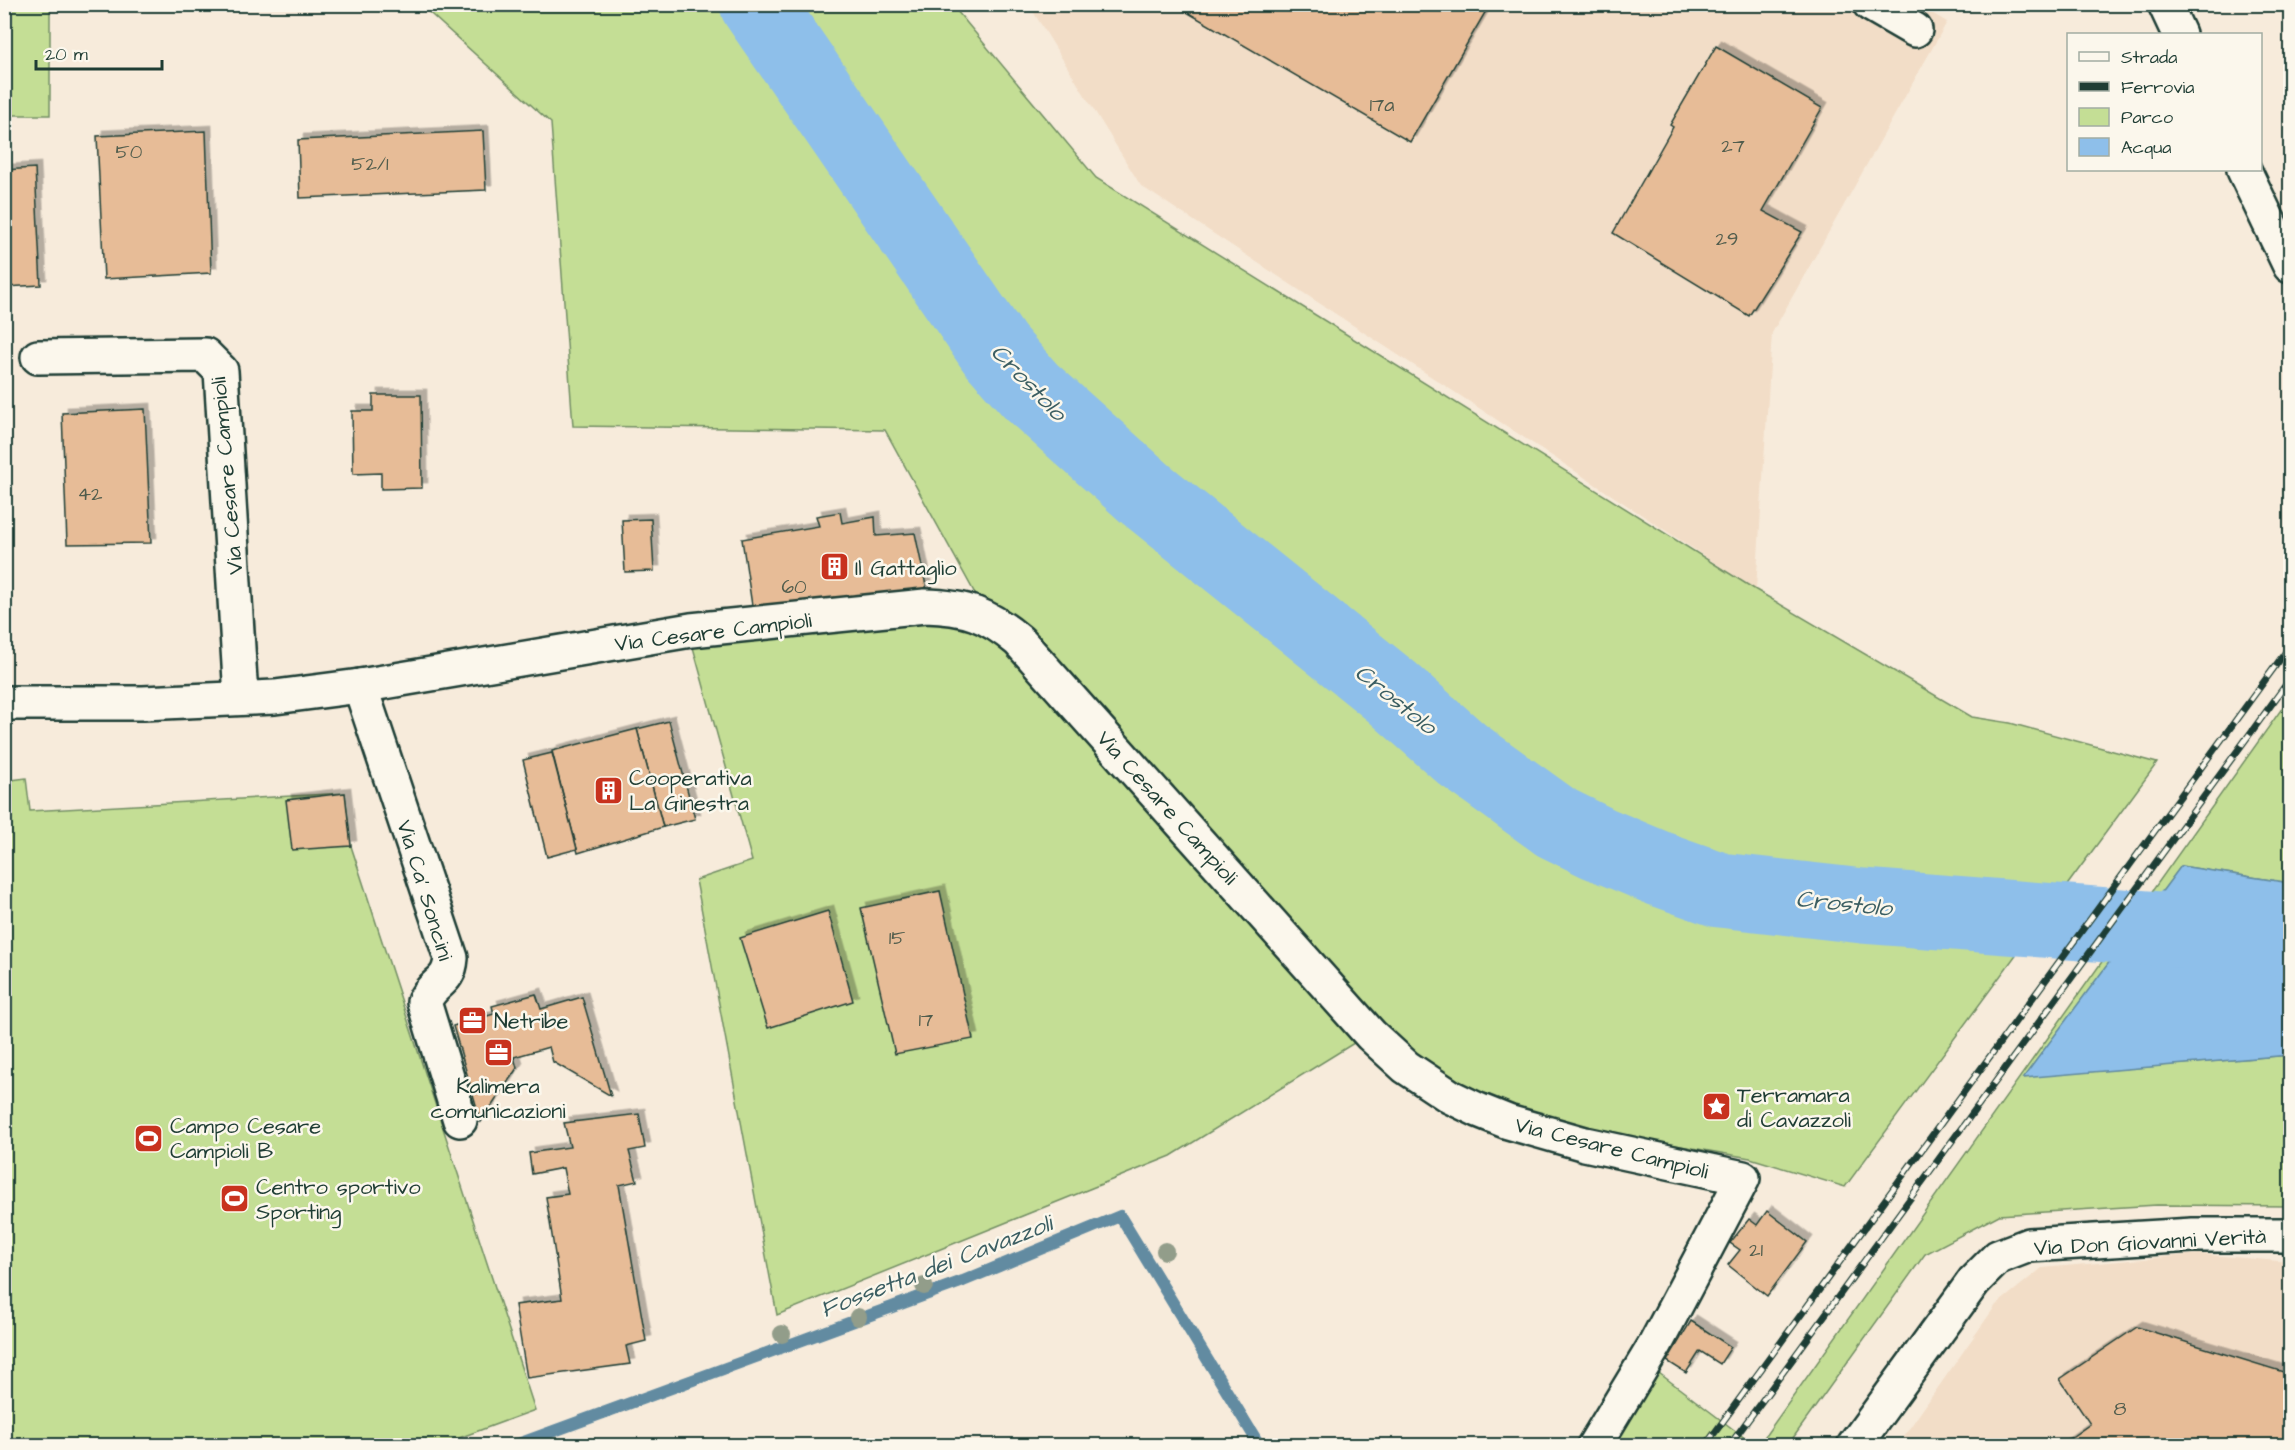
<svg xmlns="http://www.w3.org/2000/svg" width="2295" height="1450" font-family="'Architects Daughter',sans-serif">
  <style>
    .built { fill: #f2ddc7 }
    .green { fill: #c4de95; stroke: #728e64; stroke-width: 1.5 }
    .water { fill: #8ebfea; stroke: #628ba1; stroke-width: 1.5 }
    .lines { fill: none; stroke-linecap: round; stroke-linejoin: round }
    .stream { stroke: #628ba1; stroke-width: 12 }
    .river { stroke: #8ebfea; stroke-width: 75 }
    .building { fill: #e7bc97; stroke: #1f3d34; stroke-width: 1.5; filter: url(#shadow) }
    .minor-casing { stroke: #1f3d34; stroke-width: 38 }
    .trunk-casing { stroke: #1f3d34; stroke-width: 38 }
    .minor { stroke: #fbf7ec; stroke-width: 33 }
    .trunk { stroke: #fbf7ec; stroke-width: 33 }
    .rail-casing { stroke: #1f3d34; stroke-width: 7 }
    .rail { stroke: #fbf7ec; stroke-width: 4.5; stroke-dasharray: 14; stroke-linecap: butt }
    .tree { fill: #929d8a }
    .labels { text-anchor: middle; stroke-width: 5; stroke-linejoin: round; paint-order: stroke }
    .number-label { font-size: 20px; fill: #515d4d }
    .street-label { font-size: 22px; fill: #1f3d34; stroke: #fbf7ec }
    .poi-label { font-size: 22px; fill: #1f3d34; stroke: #fbf7ec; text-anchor: start }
    .water-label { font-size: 24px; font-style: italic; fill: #3b5e62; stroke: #fbf7ec }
  </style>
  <defs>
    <filter id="shadow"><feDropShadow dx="5.5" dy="-5.5" stdDeviation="0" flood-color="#0004"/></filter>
  </defs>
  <rect width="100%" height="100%" fill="#f7ebdb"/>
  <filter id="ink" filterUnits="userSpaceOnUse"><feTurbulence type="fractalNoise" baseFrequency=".0167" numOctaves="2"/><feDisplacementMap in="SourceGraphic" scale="12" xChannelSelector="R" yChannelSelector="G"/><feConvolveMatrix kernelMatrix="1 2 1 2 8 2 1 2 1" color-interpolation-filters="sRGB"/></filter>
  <g filter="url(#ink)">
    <g class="built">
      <polygon points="1917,4 1947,22 1772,333 1756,590 1141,186 1029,5"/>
      <polygon points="2199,1254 2290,1262 2290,1445 1897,1446 1996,1305 2042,1268"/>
    </g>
    <g class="green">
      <polygon points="4,5 50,5 50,115 5,115"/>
      <polygon points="421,5 952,5 1096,178 1756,590 1972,717 2010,723 2157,763 1845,1187 1750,1158 1582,1129 1510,1108 1422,1068 983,608 885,430 573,426 551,123"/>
      <polygon points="925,617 987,635 1041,679 1354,1043 1171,1156 777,1315 696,880 752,861 691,640"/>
      <polygon points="2290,697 2290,883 2181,866 2024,1077 2290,1055 2290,1206 2157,1205 1999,1215 1925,1254 1788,1445 1758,1446"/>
      <polygon points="26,778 30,811 345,793 351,846 535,1410 440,1445 5,1445 4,781"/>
      <polygon points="1655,1370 1754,1445 1605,1446"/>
    </g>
    <polygon class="water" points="2181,866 2290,883 2290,1055 2023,1078"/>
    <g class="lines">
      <polyline class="stream" points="513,1446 963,1281 1120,1216 1260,1446"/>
      <polyline class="river" points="757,4 994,349 1031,391 1146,494 1392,692 1463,755 1557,823 1598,843 1660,869 1720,890 1863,906 2290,939"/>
    </g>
    <g class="building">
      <polygon points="1173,4 1490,4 1410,142"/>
      <polygon points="1716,46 1822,108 1763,211 1802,232 1749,316 1613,233 1673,127 1670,125"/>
      <polygon points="206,131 211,273 104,279 97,136"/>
      <polygon points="483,131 486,190 300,198 298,140"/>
      <polygon points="35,168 41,285 4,287 4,170"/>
      <polygon points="373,395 421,395 422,488 381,489 381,473 353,474 352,411 373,411"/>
      <polygon points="145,409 151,543 67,544 62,413"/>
      <polygon points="840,512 842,523 875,517 876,536 915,533 928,595 753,612 742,539 819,526 816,516"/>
      <polygon points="651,519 654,571 625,572 622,520"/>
      <polygon points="669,721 695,819 663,827 637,729"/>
      <polygon points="637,729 663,827 578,853 552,751"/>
      <polygon points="552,753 577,849 547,857 523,760"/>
      <polygon points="345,793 351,846 292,850 286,800"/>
      <polygon points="940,891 973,1039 895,1054 861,908"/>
      <polygon points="828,911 853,1001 768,1028 740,938"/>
      <polygon points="536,994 541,1009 582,997 611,1096 553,1062 549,1047 514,1057 517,1068 481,1122 453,1026 494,1014 492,1006"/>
      <polygon points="639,1114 645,1148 629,1151 637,1181 619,1185 646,1341 626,1346 630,1364 527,1378 515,1305 562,1299 546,1197 568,1194 563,1168 532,1174 529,1153 570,1147 564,1123"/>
      <polygon points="1767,1211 1807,1242 1767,1296 1728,1265 1740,1250 1730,1243 1749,1219 1757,1225"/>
      <polygon points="1691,1321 1731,1347 1720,1364 1700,1351 1686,1373 1667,1361"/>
      <polygon points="2137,1327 2290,1374 2290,1446 2059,1446 2090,1424 2060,1379"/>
    </g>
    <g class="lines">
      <defs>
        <g id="minor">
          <polyline points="1870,4 1915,30"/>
          <polyline points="38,357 205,355 221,371 241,697"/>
          <path d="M360,686L451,958C449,985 433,980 424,1002L460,1120"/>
          <path d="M4,703H143L275,697L360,686L691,630L925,606C966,607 987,614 1019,641L1371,1035L1406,1067L1451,1097L1478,1110L1508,1122L1585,1144L1743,1178L1655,1345L1594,1446"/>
          <polyline points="1854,1446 1974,1281 1998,1257 2029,1245 2193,1235 2290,1235"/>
        </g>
        <g id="trunk">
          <polyline points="2165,4 2179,34"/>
          <polyline points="2244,170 2290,266"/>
        </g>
      </defs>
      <use href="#minor" class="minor-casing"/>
      <use href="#trunk" class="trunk-casing"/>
      <use href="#minor" class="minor"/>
      <use href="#trunk" class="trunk"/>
      <defs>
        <g id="rail">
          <polyline points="1705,1446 2290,646"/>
          <polyline points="1729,1446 2290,679"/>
        </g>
      </defs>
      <use href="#rail" class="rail-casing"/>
      <use href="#rail" class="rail"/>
    </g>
    <g class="tree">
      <circle cx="1165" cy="1251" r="9"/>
      <circle cx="924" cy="1286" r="9"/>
      <circle cx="858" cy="1317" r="9"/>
      <circle cx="782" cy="1334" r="9"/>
    </g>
  </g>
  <defs>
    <symbol id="building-square" viewBox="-11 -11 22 22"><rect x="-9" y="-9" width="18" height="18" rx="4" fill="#c8321e" stroke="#fbf7ec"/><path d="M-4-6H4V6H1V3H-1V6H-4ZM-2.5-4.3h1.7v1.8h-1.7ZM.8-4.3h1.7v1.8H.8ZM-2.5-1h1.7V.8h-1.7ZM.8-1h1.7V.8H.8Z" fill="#fff"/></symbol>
    <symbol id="office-square" viewBox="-11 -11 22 22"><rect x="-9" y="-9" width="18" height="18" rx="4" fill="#c8321e" stroke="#fbf7ec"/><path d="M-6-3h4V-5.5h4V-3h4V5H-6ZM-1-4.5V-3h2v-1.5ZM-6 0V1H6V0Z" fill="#fff"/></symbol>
    <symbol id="sight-square" viewBox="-11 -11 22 22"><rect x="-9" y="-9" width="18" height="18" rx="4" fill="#c8321e" stroke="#fbf7ec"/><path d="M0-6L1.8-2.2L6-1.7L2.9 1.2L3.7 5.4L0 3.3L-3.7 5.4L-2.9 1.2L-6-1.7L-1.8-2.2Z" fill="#fff"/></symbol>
    <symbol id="stadium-square" viewBox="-11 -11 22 22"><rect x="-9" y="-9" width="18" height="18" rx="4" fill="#c8321e" stroke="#fbf7ec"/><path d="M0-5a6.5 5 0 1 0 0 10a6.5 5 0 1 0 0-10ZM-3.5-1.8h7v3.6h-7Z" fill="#fff"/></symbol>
  </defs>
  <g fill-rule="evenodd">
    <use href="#building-square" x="818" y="550" width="33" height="33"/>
    <use href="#building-square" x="592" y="774" width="33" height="33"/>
    <use href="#office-square" x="456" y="1004" width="33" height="33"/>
    <use href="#office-square" x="482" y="1036" width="33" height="33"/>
    <use href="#sight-square" x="1700" y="1090" width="33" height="33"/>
    <use href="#stadium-square" x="132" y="1122" width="33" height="33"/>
    <use href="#stadium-square" x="218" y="1182" width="33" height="33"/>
  </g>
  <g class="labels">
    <g class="number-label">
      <text x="1382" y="111">17a</text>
      <text x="1733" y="152">27</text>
      <text x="129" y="158">50</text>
      <text x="370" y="170">52/1</text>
      <text x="1727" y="245">29</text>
      <text x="90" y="500">42</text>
      <text x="794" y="593">60</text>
      <text x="897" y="944">15</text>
      <text x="926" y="1026">17</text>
      <text x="1756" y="1256">21</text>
      <text x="2120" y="1415">8</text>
    </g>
    <g class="street-label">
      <text transform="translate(226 476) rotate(-95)" y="8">Via Cesare Campioli</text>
      <text transform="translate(713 631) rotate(-7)" y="8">Via Cesare Campioli</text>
      <text transform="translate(1168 807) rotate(48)" y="8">Via Cesare Campioli</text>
      <text transform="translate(426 890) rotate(73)" y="8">Via Ca' Soncini</text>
      <text transform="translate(1612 1147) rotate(14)" y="8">Via Cesare Campioli</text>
      <text transform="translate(2150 1241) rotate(-3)" y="8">Via Don Giovanni Verità</text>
    </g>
    <g class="poi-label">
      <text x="855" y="575">Il Gattaglio</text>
      <text x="629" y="785">Cooperativa<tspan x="629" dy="25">La Ginestra</tspan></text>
      <text x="494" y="1028">Netribe</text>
      <text x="498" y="1093" text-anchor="middle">Kalimera<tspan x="498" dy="25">comunicazioni</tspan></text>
      <text x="1737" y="1102">Terramara<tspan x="1737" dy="25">di Cavazzoli</tspan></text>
      <text x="170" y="1133">Campo Cesare<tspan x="170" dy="25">Campioli B</tspan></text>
      <text x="256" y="1194">Centro sportivo<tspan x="256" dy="25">Sporting</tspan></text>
    </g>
    <g class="water-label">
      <text transform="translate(1029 382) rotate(46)" y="8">Crostolo</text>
      <text transform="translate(1396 699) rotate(39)" y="8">Crostolo</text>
      <text transform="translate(1844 903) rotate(6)" y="8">Crostolo</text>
      <text transform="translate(936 1266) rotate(-21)" y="8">Fossetta dei Cavazzoli</text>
    </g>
  </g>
  <rect width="2295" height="1450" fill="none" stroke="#fbf7ec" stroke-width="24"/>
  <rect x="12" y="12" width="2271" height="1426" fill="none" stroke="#1f3d34" stroke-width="2" filter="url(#ink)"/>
  <rect x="2067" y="33" width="195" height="138" fill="#fbf7ec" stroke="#a3ada2" stroke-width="1.5"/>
  <rect x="2079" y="52" width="30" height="9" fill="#fbf7ec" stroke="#a3ada2" stroke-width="1.5"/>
  <text x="2121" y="63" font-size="18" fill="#1f3d34">Strada</text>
  <rect x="2079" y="82" width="30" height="9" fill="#1f3d34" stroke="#a3ada2" stroke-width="1.5"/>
  <text x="2121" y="93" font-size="18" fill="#1f3d34">Ferrovia</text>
  <rect x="2079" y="108" width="30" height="18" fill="#c4de95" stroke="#a3ada2" stroke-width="1.5"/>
  <text x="2121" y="123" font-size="18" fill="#1f3d34">Parco</text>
  <rect x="2079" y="138" width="30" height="18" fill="#8ebfea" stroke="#a3ada2" stroke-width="1.5"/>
  <text x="2121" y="153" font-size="18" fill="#1f3d34">Acqua</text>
  <path d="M36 60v9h126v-9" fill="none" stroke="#1f3d34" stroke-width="3"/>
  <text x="45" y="60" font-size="18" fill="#1f3d34" stroke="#fbf7ec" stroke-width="4.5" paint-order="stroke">20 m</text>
</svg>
